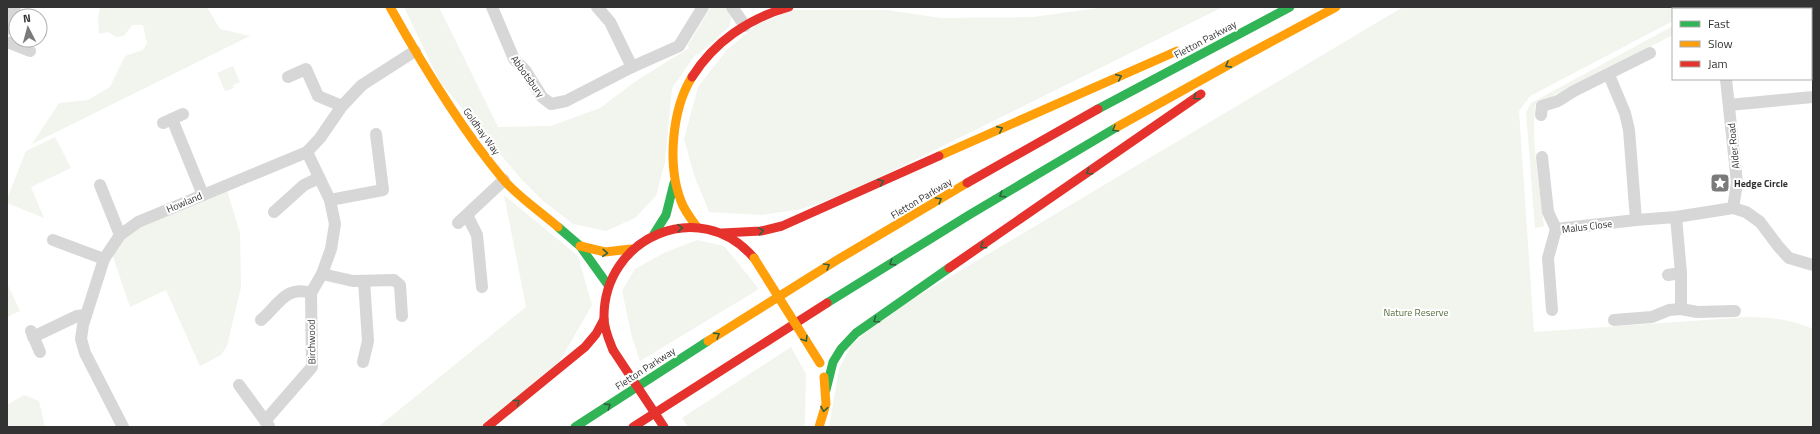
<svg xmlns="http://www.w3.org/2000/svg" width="1820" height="434" font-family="'Titillium Web',sans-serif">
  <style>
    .green { fill: #f1f5ed }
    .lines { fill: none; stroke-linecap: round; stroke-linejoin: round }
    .street { stroke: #d7d7d7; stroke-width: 12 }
    .fast { stroke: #30b455; stroke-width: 9 }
    .slow { stroke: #ff9f0a; stroke-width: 9 }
    .jam { stroke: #e5322d; stroke-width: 9 }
    .slow-bridge { stroke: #ff9f0a; stroke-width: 9 }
    .jam-bridge { stroke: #e5322d; stroke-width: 9 }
    .oneway { stroke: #32603f }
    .labels { text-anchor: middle; stroke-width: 4; stroke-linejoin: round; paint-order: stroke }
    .street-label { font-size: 10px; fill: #333; stroke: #fff }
    .poi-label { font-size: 10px; font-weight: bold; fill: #333; stroke: #fff; text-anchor: start }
    .park-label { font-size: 10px; fill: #56703f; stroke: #fff }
  </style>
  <rect width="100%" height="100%" fill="#fff"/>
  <g class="green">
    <polygon points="100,7 207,7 220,29 250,36 32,144 59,103 88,100 110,87 125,56 143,50 147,43 143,25 132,25 124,36 116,37 108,32 99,34 98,18"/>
    <path d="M404,7H439L498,127L551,126L600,108L636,81L689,48L688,45L711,7H729C731,14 732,20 729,27L698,55L696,54L672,88L665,162L656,196L635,218L606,231L573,224L542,200L522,180L440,82Z"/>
    <polygon points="1105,7 1223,7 848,193 802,209 762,215 709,212 694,175 684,139 698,87 726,51 756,25 793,10 887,10 941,18 1033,17"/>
    <path d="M1403,7H1699L1696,9H1673V21L1530,96L1519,111L1534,332L1748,317C1771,317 1792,320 1813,329V427H829L839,369L851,346L884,316Z"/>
    <path d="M1673,26V35L1535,105C1531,145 1540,187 1544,226L1535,228L1526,112L1531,103Z"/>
    <polygon points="233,66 240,82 233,85 234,88 225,91 217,73"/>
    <polygon points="55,137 71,168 31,187 44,218 7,203 7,199 26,151"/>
    <polygon points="226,187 240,233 241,287 227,346 221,355 200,366 166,290 130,307 111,251 121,236"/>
    <polygon points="504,195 578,256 592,305 557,366 479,427 378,427 526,307"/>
    <polygon points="697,240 724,246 759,289 640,361 632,337 622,291 635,269 664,253"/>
    <polygon points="7,283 20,311 7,317"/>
    <polygon points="791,347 806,374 805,423 804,427 688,427 682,418"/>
    <polygon points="24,395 39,401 45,427 7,427 7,405"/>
  </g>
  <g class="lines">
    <g class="street">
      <polyline points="492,7 514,59 525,70 542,97 551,104 566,101 632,67 679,46 703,7"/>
      <polyline points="597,7 610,22 632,67"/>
      <polyline points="732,7 745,26"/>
      <polyline points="7,29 15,7"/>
      <polyline points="7,42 30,51"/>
      <polyline points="1609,75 1625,113 1629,130 1636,220"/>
      <polyline points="288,77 306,69 318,96 342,106"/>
      <polyline points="1726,79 1737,183 1733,208"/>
      <polyline points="1729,105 1813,97"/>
      <polyline points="1541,115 1542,106 1558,101 1574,91 1650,53"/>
      <polyline points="172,119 203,195"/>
      <polyline points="163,123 183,114"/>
      <polyline points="1542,157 1548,212 1556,229"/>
      <polyline points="100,185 120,235"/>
      <polyline points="330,200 383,190 376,134"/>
      <polyline points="274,212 304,185 319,178"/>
      <polyline points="467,215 477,235 482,287"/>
      <polyline points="1676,217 1681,273 1681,309"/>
      <polyline points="458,223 504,180"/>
      <polyline points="53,240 104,259"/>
      <polyline points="322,274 353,281 394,280 400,285 402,316"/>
      <polyline points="1668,275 1681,273"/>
      <polyline points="1552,310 1548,258 1556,229 1636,220 1676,217 1733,208 1746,212 1760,222 1778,246 1789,258 1813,265"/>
      <path d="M261,320C278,306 285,285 311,293"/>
      <polyline points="1614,320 1652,317 1669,310 1681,309 1697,312 1735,311"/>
      <polyline points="31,331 40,352"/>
      <polyline points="33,337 77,316 86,315"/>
      <polyline points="363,362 368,341 364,281"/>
      <polyline points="239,385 269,426"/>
      <polyline points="265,421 312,367 311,293 322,274 331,249 335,224 330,200 307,152"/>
      <polyline points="123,427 85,353 81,339 83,325 104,259 120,235 138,222 307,152 320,138 342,106 362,85 415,51"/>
    </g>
    <g class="fast">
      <polyline points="1098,109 1290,7"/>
      <polyline points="558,227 580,246 608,285"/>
      <polyline points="654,234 666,215 674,183"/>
      <polyline points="827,303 969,215 1117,127"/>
      <polyline points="826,390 833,362 841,349 856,333 949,268"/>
      <polyline points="575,427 708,341"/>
    </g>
    <g class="slow">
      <path d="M390,7C422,64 461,129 503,179C517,196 541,212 558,227"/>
      <path d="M692,77C672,109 667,165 681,201C684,210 691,219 697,227"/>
      <polyline points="1117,127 1230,64 1336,7"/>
      <polyline points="939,156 1177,51"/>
      <polyline points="580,246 605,252 631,249"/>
      <polyline points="708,341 837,260 967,183"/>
      <polyline points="819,427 826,404 824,377"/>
    </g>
    <g class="jam">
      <path d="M692,77C714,42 749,18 789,7"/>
      <polyline points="967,183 1098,109"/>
      <polyline points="722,233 761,231 782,226 939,156"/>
      <polyline points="949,268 1201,94"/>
      <path d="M613,350C609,340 604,329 604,318C603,237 700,195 754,258"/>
      <polyline points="487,427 585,347 596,334 604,319"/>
      <polyline points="633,427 827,303"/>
    </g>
    <polyline class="slow-bridge" points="754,258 820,363"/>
    <polyline class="jam-bridge" points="613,350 664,427"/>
  </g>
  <defs><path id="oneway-chevron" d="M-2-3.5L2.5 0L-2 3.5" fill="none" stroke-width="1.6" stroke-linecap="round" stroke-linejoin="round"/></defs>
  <g class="oneway">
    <use href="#oneway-chevron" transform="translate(1228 65) rotate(151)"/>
    <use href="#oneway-chevron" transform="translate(1119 77) rotate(-24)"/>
    <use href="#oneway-chevron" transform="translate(1196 97) rotate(145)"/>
    <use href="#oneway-chevron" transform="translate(1000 129) rotate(-24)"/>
    <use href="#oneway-chevron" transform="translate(1115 129) rotate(150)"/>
    <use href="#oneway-chevron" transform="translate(1089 172) rotate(145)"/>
    <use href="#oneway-chevron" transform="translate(881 182) rotate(-24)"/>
    <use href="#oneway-chevron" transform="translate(1002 195) rotate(148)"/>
    <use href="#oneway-chevron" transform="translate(939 200) rotate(-31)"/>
    <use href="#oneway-chevron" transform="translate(680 228) rotate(-4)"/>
    <use href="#oneway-chevron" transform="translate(761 231) rotate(-10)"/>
    <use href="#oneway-chevron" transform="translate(983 246) rotate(145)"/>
    <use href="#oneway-chevron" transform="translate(605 253) rotate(4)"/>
    <use href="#oneway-chevron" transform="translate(892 263) rotate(148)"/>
    <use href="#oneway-chevron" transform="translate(827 266) rotate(-31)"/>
    <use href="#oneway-chevron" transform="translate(876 320) rotate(145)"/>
    <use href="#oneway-chevron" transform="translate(717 335) rotate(-32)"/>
    <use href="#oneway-chevron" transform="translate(805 339) rotate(58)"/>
    <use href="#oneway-chevron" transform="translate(517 402) rotate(-39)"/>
    <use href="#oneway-chevron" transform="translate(608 406) rotate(-33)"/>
    <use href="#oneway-chevron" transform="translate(824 409) rotate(99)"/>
  </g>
  <defs>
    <symbol id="sight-square" viewBox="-11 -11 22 22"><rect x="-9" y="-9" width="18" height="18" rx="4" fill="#7a7a7a" stroke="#fff"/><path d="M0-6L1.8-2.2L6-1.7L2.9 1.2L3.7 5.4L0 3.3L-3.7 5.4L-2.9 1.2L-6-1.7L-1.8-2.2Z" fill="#fff"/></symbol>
  </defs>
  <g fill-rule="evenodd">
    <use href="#sight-square" x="1709" y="172" width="22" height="22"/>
  </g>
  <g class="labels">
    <g class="street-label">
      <text transform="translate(1205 39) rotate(-28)" y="4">Fletton Parkway</text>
      <text transform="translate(528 76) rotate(54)" y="4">Abbotsbury</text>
      <text transform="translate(482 131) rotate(54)" y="4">Goldhay Way</text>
      <text transform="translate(1733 146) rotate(-96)" y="4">Alder Road</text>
      <text transform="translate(921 198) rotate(-31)" y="4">Fletton Parkway</text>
      <text transform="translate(184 202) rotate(-23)" y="4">Howland</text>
      <text transform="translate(1587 226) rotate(-7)" y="4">Malus Close</text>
      <text transform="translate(311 342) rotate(-91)" y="4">Birchwood</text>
      <text transform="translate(645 368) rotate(-33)" y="4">Fletton Parkway</text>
    </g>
    <g class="poi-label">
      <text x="1734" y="187">Hedge Circle</text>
    </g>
    <g class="park-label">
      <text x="1416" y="316">Nature Reserve</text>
    </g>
  </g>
  <rect width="1820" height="434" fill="none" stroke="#333333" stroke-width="16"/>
  <rect x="1672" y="8" width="140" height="72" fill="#ffffff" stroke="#adadad"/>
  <rect x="1680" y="21" width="20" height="6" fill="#30b455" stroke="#adadad"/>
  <text x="1708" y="28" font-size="12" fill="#333333">Fast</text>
  <rect x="1680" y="41" width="20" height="6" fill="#ff9f0a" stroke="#adadad"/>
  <text x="1708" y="48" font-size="12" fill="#333333">Slow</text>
  <rect x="1680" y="61" width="20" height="6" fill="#e5322d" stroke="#adadad"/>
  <text x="1708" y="68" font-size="12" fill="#333333">Jam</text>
  <g transform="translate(28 28) rotate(354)"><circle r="19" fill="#ffffff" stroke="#adadad"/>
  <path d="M0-3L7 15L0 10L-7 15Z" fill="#7a7a7a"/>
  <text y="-6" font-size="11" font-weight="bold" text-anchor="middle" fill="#333333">N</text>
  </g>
</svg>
